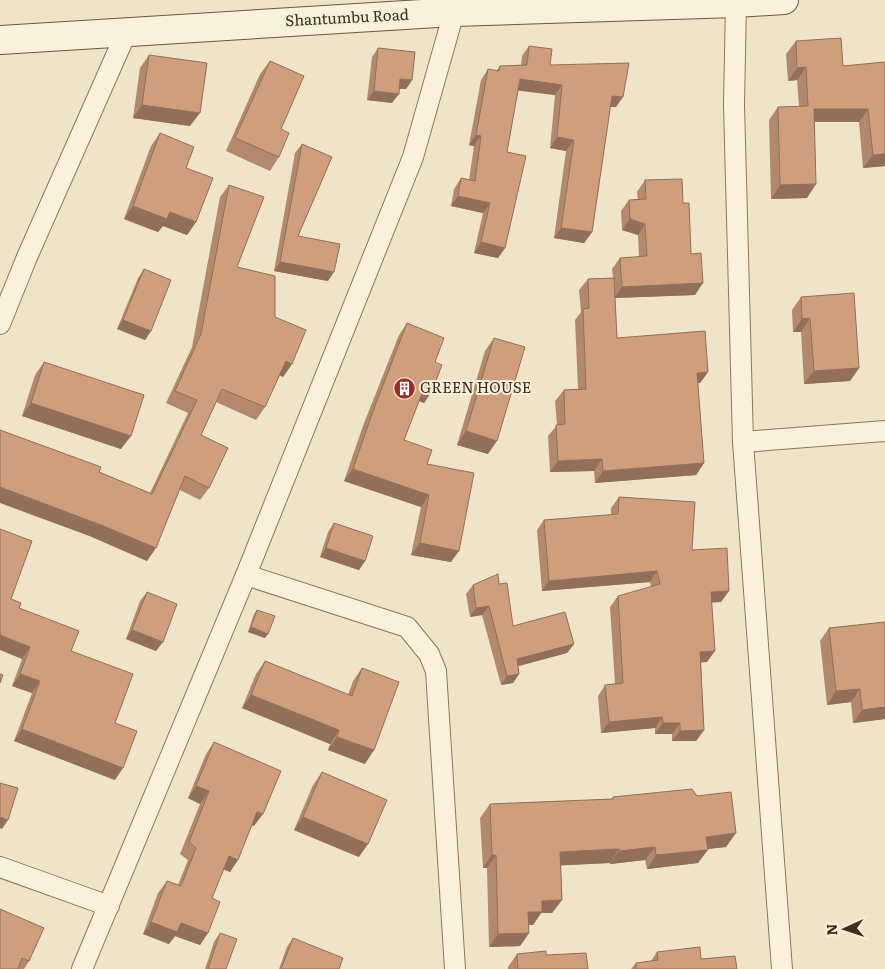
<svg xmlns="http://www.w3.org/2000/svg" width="885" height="969" font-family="Literata,serif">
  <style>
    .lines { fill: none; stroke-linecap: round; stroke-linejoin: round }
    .street-casing { stroke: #8d765c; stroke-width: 22 }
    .secondary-casing { stroke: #6f573f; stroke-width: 30 }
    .street { stroke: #faf1dc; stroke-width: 20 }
    .secondary { stroke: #faf1dc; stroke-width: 28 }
    .wall { fill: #b2896c }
    .shaded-wall { fill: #916f58 }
    .building { fill: #cf9f7d; stroke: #916f58 }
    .labels { text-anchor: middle; stroke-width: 4; stroke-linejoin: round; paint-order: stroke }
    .street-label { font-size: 15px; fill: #3d2e20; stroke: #f7eed8 }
    .poi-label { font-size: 15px; fill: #3d2e20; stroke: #f7eed8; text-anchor: start }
  </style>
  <rect width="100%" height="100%" fill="#f0e4c8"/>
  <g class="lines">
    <defs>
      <g id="street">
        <polyline points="736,3 734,105 743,442 782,969"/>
        <polyline points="0,324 27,257 127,31"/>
        <polyline points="743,442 885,431"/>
        <polyline points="246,575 407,627 429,654 436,671 455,969"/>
        <polyline points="0,867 109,906"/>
        <polyline points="82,969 246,575 413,157 454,12"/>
      </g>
      <polyline id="secondary" points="0,40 454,12 736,3 784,0"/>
    </defs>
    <use href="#street" class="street-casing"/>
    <use href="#secondary" class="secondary-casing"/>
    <use href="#street" class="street"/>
    <use href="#secondary" class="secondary"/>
  </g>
  <g class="wall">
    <polygon points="796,41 843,66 885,62 885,166 863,168 859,122 814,122 807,198 771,199 769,120 778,107 799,107 797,80 788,81 786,54"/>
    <polygon points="529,46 550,65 616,107 610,107 592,232 584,243 554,238 566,151 550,148 555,95 518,90 507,152 505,248 498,258 474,253 483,213 451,206 454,189 461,178 469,180 474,146 469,145 481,80 488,69 496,71 500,66 521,65 522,56"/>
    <polygon points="378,48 412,80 406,89 399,89 392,103 367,100 372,57"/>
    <polygon points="149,55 190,126 133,118 140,68"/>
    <polygon points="270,61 281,129 279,157 270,171 226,151 260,74"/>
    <polygon points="160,133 186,168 196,222 187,235 163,226 158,232 124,219 151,146"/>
    <polygon points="302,144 298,236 328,281 274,271 295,153"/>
    <polygon points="645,180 683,203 691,254 695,295 615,298 617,338 708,372 700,383 698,383 704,463 696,475 595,483 594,471 550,472 548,436 557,425 555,401 564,390 578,389 575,320 581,312 579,290 588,279 613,278 612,269 620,258 639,257 638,235 622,230 621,211 629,200 638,200 637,192"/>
    <polygon points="229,185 237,267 275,317 292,364 283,377 279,375 265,407 256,420 216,402 201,435 209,488 200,500 180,490 147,561 92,537 99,472 150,493 188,413 166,403 192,347 220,197"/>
    <polygon points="144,269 151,331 145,340 117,329 138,278"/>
    <polygon points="801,297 859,368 850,381 804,384 801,332 793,332 792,310"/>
    <polygon points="407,323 435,362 432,391 424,403 419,401 404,440 427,464 451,562 411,555 421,507 344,481 364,423 399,335"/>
    <polygon points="494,338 488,454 457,445 485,351"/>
    <polygon points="44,362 121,449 22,416 35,375"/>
    <polygon points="619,497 692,550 721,602 712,602 707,662 701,662 704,730 696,741 672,741 672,734 655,734 655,728 601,733 598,696 605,685 615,684 610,607 618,596 651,587 650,582 542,591 537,530 544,520 611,515 611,508"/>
    <polygon points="334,523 365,561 359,570 320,557 328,532"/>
    <polygon points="499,584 513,626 574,644 567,653 518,666 519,674 513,683 501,685 482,615 470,617 466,594 473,585"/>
    <polygon points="147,592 156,651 126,639 140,601"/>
    <polygon points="11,599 19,608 71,651 115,723 115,780 14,741 32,693 12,686 22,659"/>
    <polygon points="257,610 265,638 248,632 254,614"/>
    <polygon points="885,622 885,719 853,723 851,702 827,705 820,641 829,628"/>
    <polygon points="265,661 348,695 353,681 362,668 365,764 328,750 330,744 242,708 256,674"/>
    <polygon points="214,742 254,826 252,825 230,872 223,869 212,898 200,945 175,936 169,944 143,934 158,893 167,881 178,885 188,860 180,854 200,804 188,798 206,754"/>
    <polygon points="322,772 359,857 294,830 313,785"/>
    <polygon points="613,797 726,847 707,849 698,863 647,869 645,860 610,864 610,863 561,865 562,900 552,913 541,913 533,925 529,925 529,933 520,946 489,947 487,868 483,868 480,818 490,804 612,799"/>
    <polygon points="0,909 29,961 24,969 0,969"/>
    <polygon points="220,933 226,969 205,969 214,942"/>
    <polygon points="293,938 339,969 279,969 287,947"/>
    <polygon points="657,952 701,959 737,969 631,969 636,963 651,961"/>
    <polygon points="517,954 546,955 588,969 508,969 508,967"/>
  </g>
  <g class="shaded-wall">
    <polygon points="806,67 797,80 788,81 797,68"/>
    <polygon points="400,79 412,80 406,89 394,88"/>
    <polygon points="520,79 562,85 555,95 513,90"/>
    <polygon points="374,91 399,94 392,103 367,100"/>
    <polygon points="612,96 623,97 616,107 605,107"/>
    <polygon points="142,105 200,113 190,126 133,118"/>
    <polygon points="814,109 868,109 859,122 805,122"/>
    <polygon points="476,135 481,136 474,146 469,145"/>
    <polygon points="557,137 574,140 566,151 550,148"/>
    <polygon points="885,154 885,166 863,168 873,155"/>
    <polygon points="816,184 807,198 771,199 780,185"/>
    <polygon points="458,196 490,203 483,213 451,206"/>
    <polygon points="133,206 170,212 196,222 187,235 163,226 158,232 124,219"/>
    <polygon points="630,219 645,224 638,235 622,230"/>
    <polygon points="561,228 592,232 584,243 554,238"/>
    <polygon points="481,242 505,248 498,258 474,253"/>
    <polygon points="280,262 334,272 328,281 274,271"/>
    <polygon points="703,283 695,295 614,298 622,287"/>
    <polygon points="810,318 801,332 793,332 802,319"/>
    <polygon points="123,320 151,331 145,340 117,329"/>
    <polygon points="286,361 292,364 283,377 277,374"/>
    <polygon points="859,368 850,381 804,384 814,371"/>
    <polygon points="708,372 700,383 689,384 697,373"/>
    <polygon points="424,388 432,391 424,403 416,400"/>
    <polygon points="31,403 131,436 121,449 22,416"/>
    <polygon points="466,431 497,441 488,454 457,445"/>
    <polygon points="602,459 594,471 550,472 558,461"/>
    <polygon points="704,463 696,475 595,483 603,471"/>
    <polygon points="353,469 429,495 421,507 344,481"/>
    <polygon points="0,487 101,525 156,548 147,561 92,537 0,503"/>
    <polygon points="420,543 459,551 451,562 411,555"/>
    <polygon points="326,548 365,561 359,570 320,557"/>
    <polygon points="657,571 650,582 542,591 549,581"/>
    <polygon points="729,591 721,602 703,603 711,592"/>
    <polygon points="489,606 482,615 470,617 476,608"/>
    <polygon points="251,627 268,634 265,638 248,632"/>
    <polygon points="132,630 163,642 156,651 126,639"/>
    <polygon points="0,635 30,647 22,659 0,650"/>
    <polygon points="574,644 567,653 511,668 517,659"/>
    <polygon points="715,651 707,662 693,663 700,652"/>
    <polygon points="20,674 40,681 32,693 12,686"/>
    <polygon points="519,674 513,683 501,685 507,676"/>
    <polygon points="860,689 851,702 827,705 836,691"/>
    <polygon points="251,695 339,730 330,744 242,708"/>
    <polygon points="885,707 885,719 853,723 862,710"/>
    <polygon points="662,717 655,728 601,733 609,722"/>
    <polygon points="663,723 680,723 672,734 655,734"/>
    <polygon points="22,729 123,768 115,780 14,741"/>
    <polygon points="704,730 696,741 672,741 680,731"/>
    <polygon points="337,737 374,750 365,764 328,750"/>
    <polygon points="196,786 209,791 200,804 188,798"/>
    <polygon points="257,812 263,814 254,826 249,824"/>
    <polygon points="0,817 8,820 2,829 0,828"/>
    <polygon points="303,817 368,844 359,857 294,830"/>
    <polygon points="736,833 726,847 697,850 706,837"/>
    <polygon points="655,847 645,860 610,864 619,851"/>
    <polygon points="619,849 610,863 551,866 560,852"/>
    <polygon points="708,850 698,863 647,869 656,855"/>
    <polygon points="492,855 496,855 487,868 483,868"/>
    <polygon points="229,856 238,860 230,872 220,868"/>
    <polygon points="562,900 552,913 541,913 533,925 519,925 528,912 542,901"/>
    <polygon points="151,922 181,923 208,933 200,945 175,936 169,944 143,934"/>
    <polygon points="529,933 520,946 489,947 498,934"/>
  </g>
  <g class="building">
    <polygon points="841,38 843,66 885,62 885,154 873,155 868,109 814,109 816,184 780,185 778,107 808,106 806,67 797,68 796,41"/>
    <polygon points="529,46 552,49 550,65 629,63 623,97 612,96 592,232 561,228 574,140 557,137 562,85 520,79 507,152 526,156 505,248 481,242 490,203 458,196 461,178 475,181 481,136 476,135 488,69 499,71 500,66 527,65"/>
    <polygon points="378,48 415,52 412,80 400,79 399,94 374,91"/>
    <polygon points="149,55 207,63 200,113 142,105"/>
    <polygon points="270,61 304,76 281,129 289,133 279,157 235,138"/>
    <polygon points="160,133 194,147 186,168 213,178 196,222 170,212 167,219 133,206"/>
    <polygon points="302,144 332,157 298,236 340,244 334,272 280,262"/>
    <polygon points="682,179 683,203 689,203 691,254 701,253 703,283 622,287 620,258 647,256 645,224 630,219 629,200 646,199 645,180"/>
    <polygon points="229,185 264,197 237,267 275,276 275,317 306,330 292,364 286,361 265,407 222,389 201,435 228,448 209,488 185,476 156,548 101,525 0,487 0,430 101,467 99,472 152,494 197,400 175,391 201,334"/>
    <polygon points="144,269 171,280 151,331 123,320"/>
    <polygon points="614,278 617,338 705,331 708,372 697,373 704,463 603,471 602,459 558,461 556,425 565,424 564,390 586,389 583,309 589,308 588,279"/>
    <polygon points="854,293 859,368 814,371 810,318 802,319 801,297"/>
    <polygon points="407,323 444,338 435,362 442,365 432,391 424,388 404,440 432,450 427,464 474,473 459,551 420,543 429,495 353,469 373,411"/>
    <polygon points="494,338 525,347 497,441 466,431"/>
    <polygon points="44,362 144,395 131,436 31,403"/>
    <polygon points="619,497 695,502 692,550 727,548 729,591 711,592 715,651 700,652 704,730 680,731 680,723 663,723 662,717 609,722 605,685 623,683 618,596 660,584 657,571 549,581 544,520 618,514"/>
    <polygon points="334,523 373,536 365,561 326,548"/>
    <polygon points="0,529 32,541 11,599 21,603 19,608 79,631 71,651 133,674 115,723 137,731 123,768 22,729 40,681 20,674 30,647 0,635"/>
    <polygon points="498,574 499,584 507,583 513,626 565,612 574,644 517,659 519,674 507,676 489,606 476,608 473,585"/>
    <polygon points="147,592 177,604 163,642 132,630"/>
    <polygon points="257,610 275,616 268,634 251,627"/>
    <polygon points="885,622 885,707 862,710 860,689 836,691 829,628"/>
    <polygon points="265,661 352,696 362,668 399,682 374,750 337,737 339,730 251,695"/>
    <polygon points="0,674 3,675 0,683"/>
    <polygon points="214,742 281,771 263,814 257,812 238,860 229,856 212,898 220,902 208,933 181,923 177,932 151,922 167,881 181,886 196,848 189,842 209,791 196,786"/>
    <polygon points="322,772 387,800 368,844 303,817"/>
    <polygon points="0,783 18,788 8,820 0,817"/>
    <polygon points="692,789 697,796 731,792 736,833 706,837 708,850 656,855 655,847 619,851 619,849 560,852 562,900 542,901 542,912 528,912 529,933 498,934 496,855 492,855 490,804 613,799 613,797"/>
    <polygon points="0,909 44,928 29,961 22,958 18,969 0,969"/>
    <polygon points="220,933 237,939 226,969 208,969"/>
    <polygon points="293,938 343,958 339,969 281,969"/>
    <polygon points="700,947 701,959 735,956 737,969 636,969 636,963 658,960 657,952"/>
    <polygon points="546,951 546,955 586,953 588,969 518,969 517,954"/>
  </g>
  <defs>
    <symbol id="building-disc" viewBox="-11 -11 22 22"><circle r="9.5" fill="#9e2a2b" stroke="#f7eed8"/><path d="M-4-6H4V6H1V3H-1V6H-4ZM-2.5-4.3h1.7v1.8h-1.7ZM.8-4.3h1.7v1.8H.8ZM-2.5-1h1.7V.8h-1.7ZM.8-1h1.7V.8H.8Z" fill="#fff"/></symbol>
  </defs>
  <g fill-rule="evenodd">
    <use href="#building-disc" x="392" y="376" width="25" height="25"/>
  </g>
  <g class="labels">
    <g class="street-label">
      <text transform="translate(347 18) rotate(-3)" y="5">Shantumbu Road</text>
    </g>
    <g class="poi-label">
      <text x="420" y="393">GREEN HOUSE</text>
    </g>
  </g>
  <g transform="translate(845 929) rotate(267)" stroke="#f7eed8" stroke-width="4" paint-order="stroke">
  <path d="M0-4L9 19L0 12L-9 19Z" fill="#3d2e20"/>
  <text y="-8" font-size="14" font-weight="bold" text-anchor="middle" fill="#3d2e20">N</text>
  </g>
</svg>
